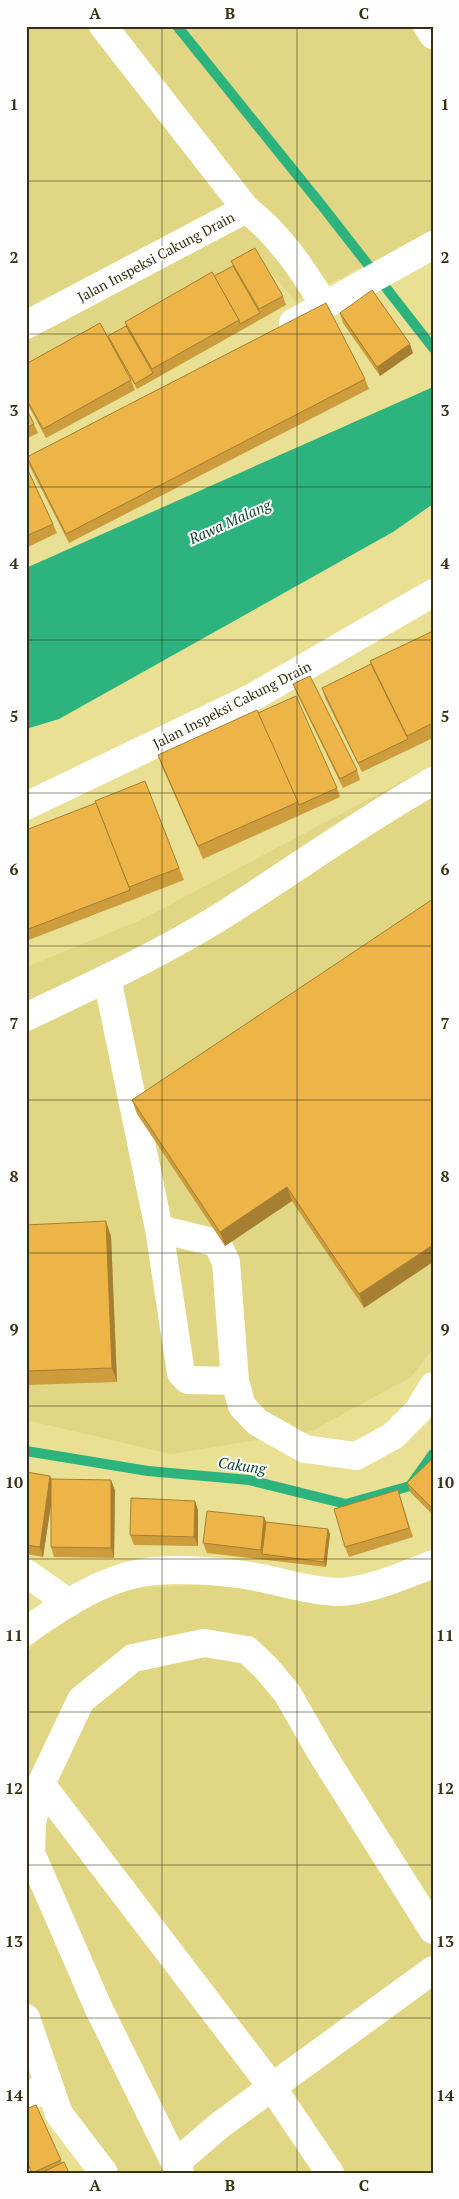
<svg xmlns="http://www.w3.org/2000/svg" width="459" height="2199" font-family="'PT Serif',serif">
  <style>
    .built { fill: #e1d683 }
    .water { fill: #2db47e }
    .lines { fill: none; stroke-linecap: round; stroke-linejoin: round }
    .stream { stroke: #2db47e; stroke-width: 10 }
    .minor { stroke: #fff; stroke-width: 28 }
    .wall { fill: #cc9c3d }
    .shaded-wall { fill: #a67f32 }
    .building { fill: #edb547; stroke: #a67f32 }
    .grid { fill: none; stroke: #353112; stroke-width: 1; stroke-opacity: 0.55 }
    .labels { text-anchor: middle; stroke-width: 4; stroke-linejoin: round; paint-order: stroke }
    .street-label { font-size: 14px; fill: #353112; stroke: #fefefe }
    .water-label { font-size: 15px; font-style: italic; fill: #114630; stroke: #fefefe }
    .neatline { fill: none; stroke: #353112; stroke-width: 2 }
    .grid-label { font-size: 16px; text-anchor: middle; font-weight: bold; fill: #353112 }
  </style>
  <rect width="100%" height="100%" fill="#eae094"/>
  <g class="built">
    <polygon points="26,26 433,26 433,231 295,301 268,269 225,283 26,381"/>
    <polygon points="433,765 433,1349 411,1377 312,1431 171,1454 26,1420 26,967 141,920"/>
    <polygon points="433,1573 433,2173 110,2173 61,2116 26,2016 26,1655 48,1626 98,1590 241,1583 367,1594"/>
  </g>
  <polygon class="water" points="433,387 433,504 393,532 59,719 26,729 26,568"/>
  <g class="lines">
    <g class="stream">
      <polyline points="177,26 323,207 433,348"/>
      <polyline points="26,1451 148,1471 249,1480 346,1504 410,1486 433,1454"/>
    </g>
    <g class="minor">
      <polyline points="103,26 246,209"/>
      <polyline points="427,26 433,35"/>
      <polyline points="293,323 433,245"/>
      <path d="M26,325L246,209C280,235 301,268 324,304"/>
      <polyline points="26,806 253,697 433,593"/>
      <polyline points="107,978 159,1229"/>
      <path d="M26,1017C94,985 165,952 228,912C297,868 362,821 433,781"/>
      <polyline points="235,1381 188,1380 181,1373 159,1229 217,1243 226,1262 235,1381 242,1406 257,1422 305,1449 356,1456 393,1436 418,1411 433,1386"/>
      <polyline points="26,1573 69,1603"/>
      <path d="M26,1631C60,1607 99,1581 140,1573C174,1567 227,1571 261,1578C285,1583 310,1591 335,1592C364,1593 405,1575 433,1564"/>
      <polyline points="41,1784 272,2087 330,2173"/>
      <polyline points="26,2018 59,2114 104,2173"/>
      <polyline points="26,2101 48,2082"/>
      <polyline points="177,2162 220,2125 433,1970"/>
      <polyline points="180,2173 98,2007 31,1853 32,1823 41,1784 81,1700 133,1658 204,1643 247,1650 267,1669 287,1693 322,1754 433,1930"/>
    </g>
  </g>
  <g class="wall">
    <polygon points="231,261 283,296 286,305 137,389 121,361 131,380 135,390 46,438 26,401 26,364 109,338 126,326 125,322 214,276 233,266"/>
    <polygon points="340,313 413,353 380,376 343,323"/>
    <polygon points="365,379 369,389 69,543 30,467 27,457"/>
    <polygon points="26,408 34,424 38,433 26,439"/>
    <polygon points="26,466 53,524 57,533 26,548"/>
    <polygon points="433,631 433,738 362,772 325,698 322,688 371,664"/>
    <polygon points="293,684 357,770 360,780 343,788 297,694"/>
    <polygon points="258,713 337,788 340,797 203,859 162,767 158,755"/>
    <polygon points="26,830 179,868 184,880 26,941"/>
    <polygon points="433,899 364,1308 292,1201 225,1246 137,1114 132,1100"/>
    <polygon points="26,1225 111,1236 117,1382 26,1385"/>
    <polygon points="433,1458 433,1515 411,1493 407,1483"/>
    <polygon points="26,1472 50,1476 51,1479 115,1490 114,1558 54,1557 51,1547 51,1502 43,1557 26,1554"/>
    <polygon points="398,1490 413,1537 349,1557 345,1547"/>
    <polygon points="198,1510 198,1546 134,1545 130,1535"/>
    <polygon points="264,1517 266,1522 330,1534 326,1567 207,1553 203,1543"/>
    <polygon points="36,2105 62,2163 69,2173 32,2173 26,2160 26,2109"/>
  </g>
  <g class="shaded-wall">
    <polygon points="410,344 413,353 380,376 377,367"/>
    <polygon points="287,1187 292,1201 225,1246 220,1232"/>
    <polygon points="106,1221 111,1236 117,1382 112,1368"/>
    <polygon points="433,1245 433,1262 364,1308 359,1294"/>
    <polygon points="50,1476 54,1486 43,1557 40,1547"/>
    <polygon points="111,1480 115,1490 114,1558 111,1548"/>
    <polygon points="195,1501 198,1510 198,1546 194,1537"/>
    <polygon points="264,1517 268,1527 262,1554 264,1560 261,1550"/>
    <polygon points="328,1529 330,1534 326,1567 324,1562"/>
  </g>
  <g class="building">
    <polygon points="255,248 283,296 259,309 231,261"/>
    <polygon points="233,266 260,313 240,324 239,320 214,276"/>
    <polygon points="212,272 239,320 152,369 125,322"/>
    <polygon points="372,290 410,344 377,367 340,313"/>
    <polygon points="326,303 365,379 66,534 27,457"/>
    <polygon points="100,323 131,380 43,429 26,398 26,364"/>
    <polygon points="126,326 153,373 135,384 108,336"/>
    <polygon points="26,408 34,424 26,428"/>
    <polygon points="26,466 53,524 26,536"/>
    <polygon points="433,631 433,723 407,736 370,661"/>
    <polygon points="371,664 408,739 358,763 322,688"/>
    <polygon points="310,676 357,770 340,779 293,684"/>
    <polygon points="296,696 337,788 299,805 258,713"/>
    <polygon points="257,710 298,802 198,846 158,755"/>
    <polygon points="145,781 179,868 129,887 95,801"/>
    <polygon points="96,803 130,890 26,930 26,830"/>
    <polygon points="433,899 433,1245 359,1294 287,1187 220,1232 132,1100"/>
    <polygon points="106,1221 112,1368 26,1371 26,1225"/>
    <polygon points="433,1458 433,1509 407,1483"/>
    <polygon points="26,1472 50,1476 40,1547 26,1545"/>
    <polygon points="51,1479 111,1480 111,1548 51,1547"/>
    <polygon points="398,1490 409,1528 345,1547 334,1509"/>
    <polygon points="131,1498 195,1501 194,1537 130,1535"/>
    <polygon points="207,1511 264,1517 261,1550 203,1543"/>
    <polygon points="266,1522 328,1529 324,1562 262,1554"/>
    <polygon points="36,2105 61,2160 32,2173 26,2159 26,2109"/>
    <polygon points="64,2162 69,2173 41,2173"/>
  </g>
  <path class="grid" d="M162,26V2173M297,26V2173M26,181H433M26,334H433M26,487H433M26,640H433M26,793H433M26,946H433M26,1100H433M26,1253H433M26,1406H433M26,1559H433M26,1712H433M26,1865H433M26,2018H433"/>
  <g class="labels">
    <g class="street-label">
      <text transform="translate(156 257) rotate(-28)" y="5">Jalan Inspeksi Cakung Drain</text>
      <text transform="translate(232 705) rotate(-27)" y="5">Jalan Inspeksi Cakung Drain</text>
    </g>
    <g class="water-label">
      <text transform="translate(230 522) rotate(-24)" y="5">Rawa Malang</text>
      <text transform="translate(242 1466) rotate(8)" y="5">Cakung</text>
    </g>
  </g>
  <rect width="459" height="2199" fill="none" stroke="#fefefe" stroke-width="55"/>
  <rect x="28" y="28" width="404" height="2144" class="neatline"/>
  <g class="grid-label">
    <text x="95" y="19">A</text>
    <text x="230" y="19">B</text>
    <text x="364" y="19">C</text>
    <text x="14" y="110">1</text>
    <text x="445" y="110">1</text>
    <text x="14" y="263">2</text>
    <text x="445" y="263">2</text>
    <text x="14" y="416">3</text>
    <text x="445" y="416">3</text>
    <text x="14" y="569">4</text>
    <text x="445" y="569">4</text>
    <text x="14" y="722">5</text>
    <text x="445" y="722">5</text>
    <text x="14" y="875">6</text>
    <text x="445" y="875">6</text>
    <text x="14" y="1029">7</text>
    <text x="445" y="1029">7</text>
    <text x="14" y="1182">8</text>
    <text x="445" y="1182">8</text>
    <text x="14" y="1335">9</text>
    <text x="445" y="1335">9</text>
    <text x="14" y="1488">10</text>
    <text x="445" y="1488">10</text>
    <text x="14" y="1641">11</text>
    <text x="445" y="1641">11</text>
    <text x="14" y="1794">12</text>
    <text x="445" y="1794">12</text>
    <text x="14" y="1947">13</text>
    <text x="445" y="1947">13</text>
    <text x="14" y="2101">14</text>
    <text x="445" y="2101">14</text>
    <text x="95" y="2191">A</text>
    <text x="230" y="2191">B</text>
    <text x="364" y="2191">C</text>
  </g>
</svg>
